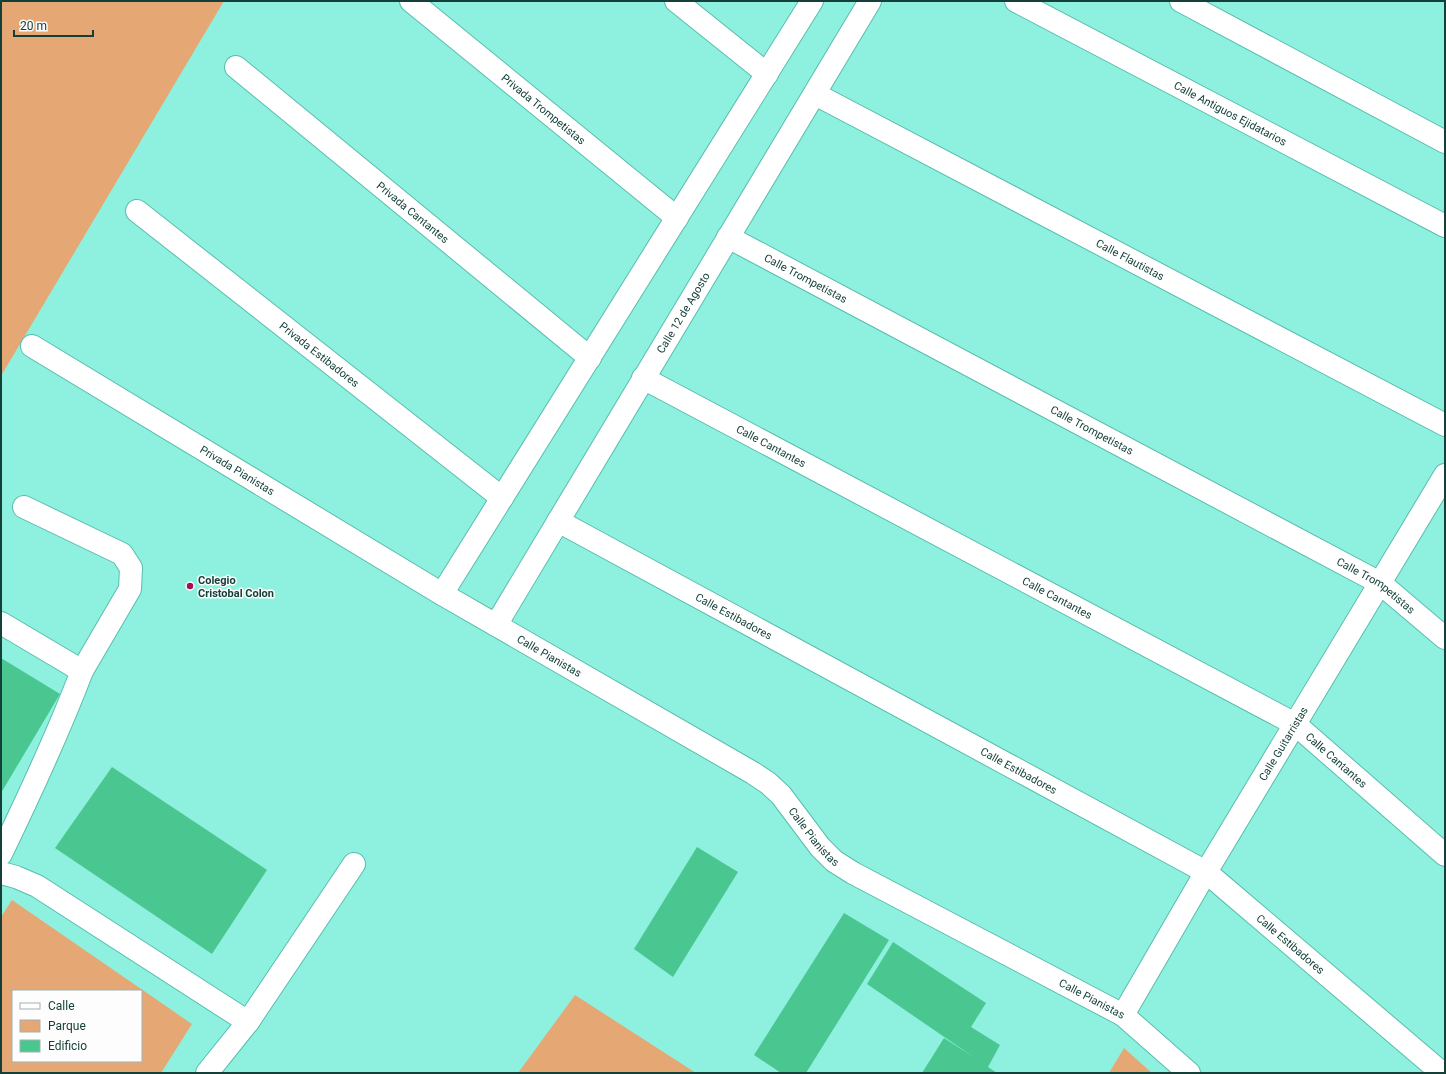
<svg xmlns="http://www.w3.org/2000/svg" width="1446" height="1074" font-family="Roboto,sans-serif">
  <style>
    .green { fill: #e5a874; fill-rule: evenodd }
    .building { fill: #4ac690 }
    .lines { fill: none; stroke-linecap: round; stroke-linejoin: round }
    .minor-casing { stroke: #59bdad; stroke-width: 24 }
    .minor { stroke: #fff; stroke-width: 22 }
    .poi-dot { fill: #a31154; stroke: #fdfdfd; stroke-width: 1.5 }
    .labels { text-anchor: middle; stroke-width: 3; stroke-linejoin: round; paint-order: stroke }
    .street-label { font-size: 11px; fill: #154039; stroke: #fdfdfd }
    .poi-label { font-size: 11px; font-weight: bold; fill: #154039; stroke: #fdfdfd; text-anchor: start }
  </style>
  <rect width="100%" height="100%" fill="#8ef1e0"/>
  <g class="green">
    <polygon points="1,1 224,1 1,376"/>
    <path d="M12,900L192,1024L161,1073H1V917ZM13,991H141V1061H13Z"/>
    <polygon points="575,995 696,1073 518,1073"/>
    <polygon points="1124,1048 1152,1073 1109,1073"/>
  </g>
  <g class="building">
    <polygon points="1,658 60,694 1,793"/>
    <polygon points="112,767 267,870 212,954 55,848"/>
    <polygon points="697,847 738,872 673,977 634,949"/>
    <polygon points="844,913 889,940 806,1073 781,1073 754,1055"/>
    <polygon points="893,942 986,1003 971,1027 1000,1045 988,1067 997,1073 922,1073 944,1038 975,1058 867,984"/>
  </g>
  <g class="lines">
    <defs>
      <g id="minor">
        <path id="s1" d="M411,1L677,218"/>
        <polyline points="676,1 767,74"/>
        <path id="s2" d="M1016,1L1445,226"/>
        <polyline points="1181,1 1445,142"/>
        <path id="s3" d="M236,67L590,358"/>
        <path id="s4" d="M815,94L1445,425"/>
        <path id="s5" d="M137,211L502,498"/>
        <path id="s6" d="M728,237L1380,583L1445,638"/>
        <path id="s7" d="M32,346L442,594L753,773L768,783L781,795L820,847L834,861L853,873L1123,1015L1189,1073"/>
        <path id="s8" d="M643,378L1295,724L1445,855"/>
        <polyline points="24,507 122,554 131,568 130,589 82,671"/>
        <path id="s9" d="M558,521L1206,872L1442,1073"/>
        <polyline points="442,594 812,1"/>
        <path d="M1,623L82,671C58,734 30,794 1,854"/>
        <path id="s10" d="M496,625L870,1"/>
        <polyline points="1,873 16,877 37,886 248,1022 207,1073"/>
        <path id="s11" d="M1123,1015L1206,872L1445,475"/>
        <polyline points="248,1022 354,864"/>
      </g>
    </defs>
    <use href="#minor" class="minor-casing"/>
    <use href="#minor" class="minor"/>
  </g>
  <circle class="poi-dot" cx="190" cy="586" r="4"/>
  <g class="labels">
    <g class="street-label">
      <text dy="4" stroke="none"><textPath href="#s1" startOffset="171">Privada Trompetistas</textPath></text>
      <text dy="4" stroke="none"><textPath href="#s2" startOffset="242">Calle Antiguos Ejidatarios</textPath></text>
      <text dy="4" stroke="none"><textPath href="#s3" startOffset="229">Privada Cantantes</textPath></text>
      <text dy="4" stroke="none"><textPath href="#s4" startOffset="356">Calle Flautistas</textPath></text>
      <text dy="4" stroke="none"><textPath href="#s6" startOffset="88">Calle Trompetistas</textPath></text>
      <text dy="4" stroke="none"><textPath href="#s10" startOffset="364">Calle 12 de Agosto</textPath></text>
      <text dy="4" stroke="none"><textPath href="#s5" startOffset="232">Privada Estibadores</textPath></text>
      <text dy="4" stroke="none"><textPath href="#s6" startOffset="412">Calle Trompetistas</textPath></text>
      <text dy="4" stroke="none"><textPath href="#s8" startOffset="145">Calle Cantantes</textPath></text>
      <text dy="4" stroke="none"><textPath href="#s7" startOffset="240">Privada Pianistas</textPath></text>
      <text dy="4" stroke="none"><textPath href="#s6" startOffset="736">Calle Trompetistas</textPath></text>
      <text dy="4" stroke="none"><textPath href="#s8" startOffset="469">Calle Cantantes</textPath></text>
      <text dy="4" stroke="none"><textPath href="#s9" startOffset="200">Calle Estibadores</textPath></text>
      <text dy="4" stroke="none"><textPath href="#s7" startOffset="603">Calle Pianistas</textPath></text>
      <text dy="4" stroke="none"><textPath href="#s11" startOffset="315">Calle Guitarristas</textPath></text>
      <text dy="4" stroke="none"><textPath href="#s8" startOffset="793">Calle Cantantes</textPath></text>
      <text dy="4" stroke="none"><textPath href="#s9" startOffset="524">Calle Estibadores</textPath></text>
      <text dy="4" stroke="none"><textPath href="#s7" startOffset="927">Calle Pianistas</textPath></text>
      <text dy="4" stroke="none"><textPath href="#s9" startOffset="848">Calle Estibadores</textPath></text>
      <text dy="4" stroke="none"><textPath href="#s7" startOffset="1251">Calle Pianistas</textPath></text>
    </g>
    <g class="poi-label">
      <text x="198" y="584">Colegio<tspan x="198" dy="13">Cristobal Colon</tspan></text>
    </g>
  </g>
  <rect width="1446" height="1074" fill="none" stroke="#154039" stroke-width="4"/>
  <rect x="12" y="990" width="130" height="72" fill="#fdfdfd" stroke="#a0b1af"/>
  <rect x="20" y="1003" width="20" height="6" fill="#ffffff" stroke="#a0b1af"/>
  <text x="48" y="1010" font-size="12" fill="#154039">Calle</text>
  <rect x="20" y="1020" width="20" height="12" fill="#e5a874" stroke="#a0b1af"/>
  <text x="48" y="1030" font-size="12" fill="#154039">Parque</text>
  <rect x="20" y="1040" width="20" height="12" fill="#4ac690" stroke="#a0b1af"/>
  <text x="48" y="1050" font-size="12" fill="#154039">Edificio</text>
  <path d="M14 30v6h79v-6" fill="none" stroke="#154039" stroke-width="2"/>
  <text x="20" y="30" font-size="12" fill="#154039" stroke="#fdfdfd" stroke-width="3" paint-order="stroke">20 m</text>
</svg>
